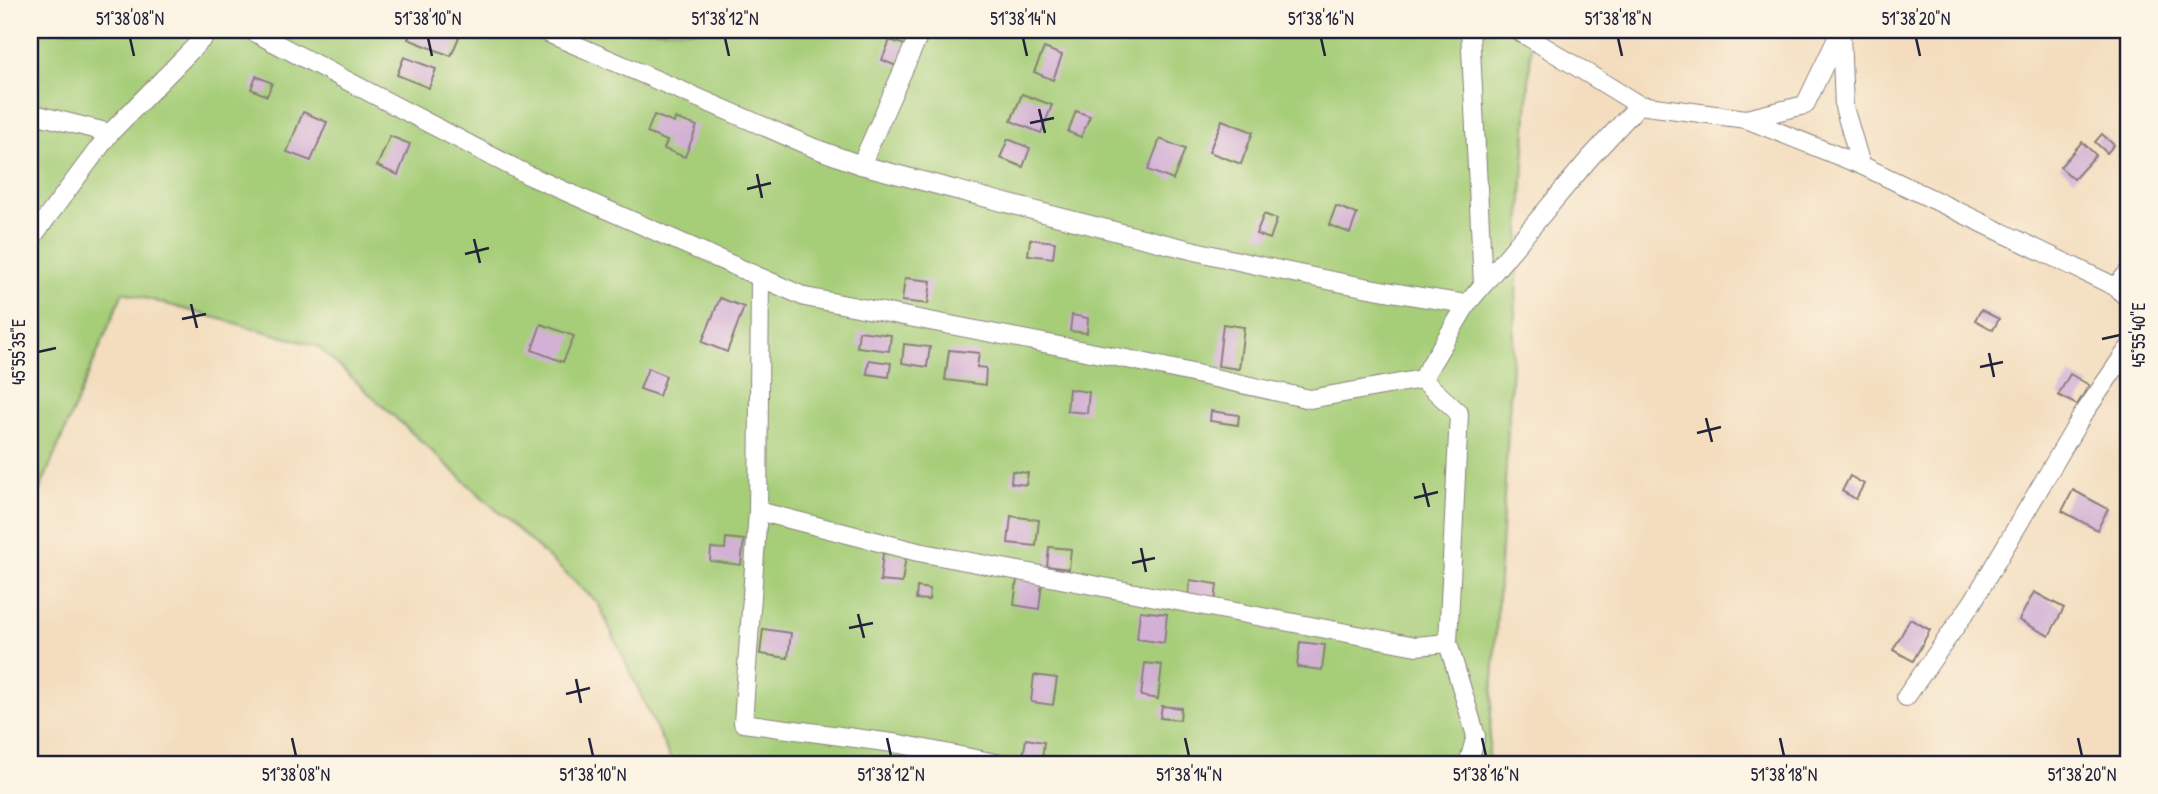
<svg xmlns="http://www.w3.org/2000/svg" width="2158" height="794" font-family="'Patrick Hand',sans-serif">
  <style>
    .green { fill: #a6cd78; stroke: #64785a; stroke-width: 2 }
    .building { fill: #d3b0d5 }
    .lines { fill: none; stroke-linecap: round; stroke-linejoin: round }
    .lane-casing { stroke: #8a807c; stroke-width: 20 }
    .lane { stroke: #fff; stroke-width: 18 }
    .ticks { fill: none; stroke: #22223b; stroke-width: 2.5 }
    .neatline { fill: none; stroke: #22223b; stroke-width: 2.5 }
    .ticks-label { font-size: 18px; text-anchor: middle; fill: #22223b }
  </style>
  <rect width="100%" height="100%" fill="#fcf5e5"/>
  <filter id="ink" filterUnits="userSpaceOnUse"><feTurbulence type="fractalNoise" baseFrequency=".0143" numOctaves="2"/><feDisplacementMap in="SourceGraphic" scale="14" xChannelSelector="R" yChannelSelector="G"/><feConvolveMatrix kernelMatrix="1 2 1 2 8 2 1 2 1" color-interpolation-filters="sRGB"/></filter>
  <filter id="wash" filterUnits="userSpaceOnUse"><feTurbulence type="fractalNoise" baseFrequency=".00686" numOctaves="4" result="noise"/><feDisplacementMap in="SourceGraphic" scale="28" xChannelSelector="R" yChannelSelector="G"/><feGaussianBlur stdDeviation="1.57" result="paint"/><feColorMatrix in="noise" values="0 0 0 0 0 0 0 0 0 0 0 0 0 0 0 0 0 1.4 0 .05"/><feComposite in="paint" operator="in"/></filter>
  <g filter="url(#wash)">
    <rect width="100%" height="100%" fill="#f3ddbe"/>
    <polygon class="green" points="30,30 1532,30 1488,764 673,764 598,603 317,346 123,292 30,513"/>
    <g id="blocks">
      <g class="building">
        <polygon points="412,30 462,30 451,56 408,39"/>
        <polygon points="890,40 905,45 896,66 882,60"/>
        <polygon points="1044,48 1062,55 1053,80 1034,72"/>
        <polygon points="404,57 436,69 429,88 397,75"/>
        <polygon points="256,76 272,83 267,96 251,89"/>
        <polygon points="1022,94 1052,105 1041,133 1011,121"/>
        <polygon points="1076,111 1090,116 1081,137 1068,132"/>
        <polygon points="303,112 327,122 311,161 287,152"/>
        <polygon points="654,115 674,123 675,118 697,126 685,157 664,149 667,141 647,133"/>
        <polygon points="1222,120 1253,132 1241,164 1209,152"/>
        <polygon points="2102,134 2114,145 2107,153 2095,142"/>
        <polygon points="390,136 410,144 398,175 377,166"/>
        <polygon points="1008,139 1030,148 1023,167 1000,158"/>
        <polygon points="1160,139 1185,149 1173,180 1148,170"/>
        <polygon points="2082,142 2096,155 2074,179 2060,167"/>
        <polygon points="1336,206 1357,214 1350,233 1329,225"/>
        <polygon points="1264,214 1277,219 1270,239 1256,234"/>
        <polygon points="1030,239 1055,242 1053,258 1028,255"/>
        <polygon points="905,278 931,281 928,304 902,301"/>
        <polygon points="720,298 744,307 727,352 702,342"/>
        <polygon points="1981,310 1999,319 1993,330 1975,320"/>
        <polygon points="1072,315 1088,318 1087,333 1070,331"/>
        <polygon points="541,324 574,336 563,362 532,350"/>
        <polygon points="1223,324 1244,327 1239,369 1218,366"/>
        <polygon points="859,331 891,335 889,351 857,347"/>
        <polygon points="904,344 930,347 927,367 902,363"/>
        <polygon points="949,350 979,353 977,367 986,368 985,385 945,380"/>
        <polygon points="869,360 891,363 889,377 867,374"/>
        <polygon points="648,368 666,376 659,396 640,389"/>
        <polygon points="2070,374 2089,385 2077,405 2058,395"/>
        <polygon points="1069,389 1089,392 1087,413 1067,411"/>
        <polygon points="1211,411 1239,415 1238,425 1210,421"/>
        <polygon points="1012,471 1028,473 1026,485 1011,483"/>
        <polygon points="1850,476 1864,484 1856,499 1842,491"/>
        <polygon points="2073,490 2108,509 2097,530 2062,511"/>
        <polygon points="1011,516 1039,520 1036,546 1008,543"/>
        <polygon points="726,538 744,540 741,565 710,561 711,548 725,549"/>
        <polygon points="1049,547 1071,549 1069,569 1047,566"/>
        <polygon points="883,553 906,556 902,583 880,581"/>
        <polygon points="1017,579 1042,582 1039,609 1014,605"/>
        <polygon points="1190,580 1217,584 1215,602 1188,599"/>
        <polygon points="917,587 930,589 929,600 916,599"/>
        <polygon points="2034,592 2064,608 2049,636 2019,620"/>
        <polygon points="1140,611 1167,614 1164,643 1137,639"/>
        <polygon points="1910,619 1930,630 1913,661 1893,650"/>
        <polygon points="763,629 791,633 788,658 760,654"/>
        <polygon points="1300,642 1325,645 1322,670 1297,667"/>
        <polygon points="1145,663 1162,665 1158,699 1141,696"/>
        <polygon points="1034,675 1057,678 1053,705 1031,702"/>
        <polygon points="1162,706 1181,708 1180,720 1160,718"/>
        <polygon points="1026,739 1044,742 1042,760 1023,757"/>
      </g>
    </g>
  </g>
  <g filter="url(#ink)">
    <use href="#blocks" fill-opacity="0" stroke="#8a807c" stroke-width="2"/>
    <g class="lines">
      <defs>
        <g id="lane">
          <polyline points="250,30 528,175 805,297 1137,361 1310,399 1422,379 1467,304 1588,160 1639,105 1746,119 1861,165 2116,287 2128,299"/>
          <path d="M541,30L814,148L861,165C1062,217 1262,275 1467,304"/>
          <polyline points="1470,30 1483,285"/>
          <polyline points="1517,30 1639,105"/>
          <polyline points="1841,34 1844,107 1861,165"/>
          <polyline points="30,113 110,133"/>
          <polyline points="1746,119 1805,105 1841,30"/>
          <polyline points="861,165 921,30"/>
          <polyline points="30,240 110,133 211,30"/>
          <polyline points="760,278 758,511 743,723 900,744 1001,764"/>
          <polyline points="2116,287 2128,272"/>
          <polyline points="1422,379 1459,413 1448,643 1476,736 1468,764"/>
          <polyline points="758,511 918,552 1416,646 1448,643"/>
          <polyline points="1906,697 1972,603 2082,416 2128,349"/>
        </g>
      </defs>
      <use href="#lane" class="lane-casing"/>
      <use href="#lane" class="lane"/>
    </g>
  </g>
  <path class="ticks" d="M130,38L134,56M428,38L432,56M725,38L729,56M1023,38L1027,56M1321,38L1325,56M1618,38L1622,56M1916,38L1920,56M1039,109L1045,133M1030,123L1054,118M757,174L762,198M747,189L771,183M474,239L480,263M465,254L489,248M191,304L197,328M182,319L206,314M2102,339L2120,335M38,352L56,348M1989,353L1994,377M1980,367L2003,362M1706,418L1712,442M1697,433L1721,427M1423,483L1429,507M1414,498L1438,492M1141,548L1146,572M1132,563L1155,558M858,614L864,638M849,628L873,623M576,679L581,703M566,694L590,688M292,738L296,756M589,738L593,756M887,738L891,756M1185,738L1189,756M1482,738L1486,756M1780,738L1784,756M2078,738L2082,756"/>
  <rect width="2158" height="794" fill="none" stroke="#fcf5e5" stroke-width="77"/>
  <rect x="38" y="38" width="2082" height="718" class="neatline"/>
  <g class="ticks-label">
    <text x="130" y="25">51°38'08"N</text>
    <text x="428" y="25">51°38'10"N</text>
    <text x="725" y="25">51°38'12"N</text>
    <text x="1023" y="25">51°38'14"N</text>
    <text x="1321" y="25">51°38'16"N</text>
    <text x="1618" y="25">51°38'18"N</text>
    <text x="1916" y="25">51°38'20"N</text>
    <text transform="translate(2139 335) rotate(-90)" y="6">45°55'40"E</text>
    <text transform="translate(19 352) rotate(-90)" y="6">45°55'35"E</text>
    <text x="296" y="781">51°38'08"N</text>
    <text x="593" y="781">51°38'10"N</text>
    <text x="891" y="781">51°38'12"N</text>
    <text x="1189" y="781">51°38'14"N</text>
    <text x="1486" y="781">51°38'16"N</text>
    <text x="1784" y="781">51°38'18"N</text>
    <text x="2082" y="781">51°38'20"N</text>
  </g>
</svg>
